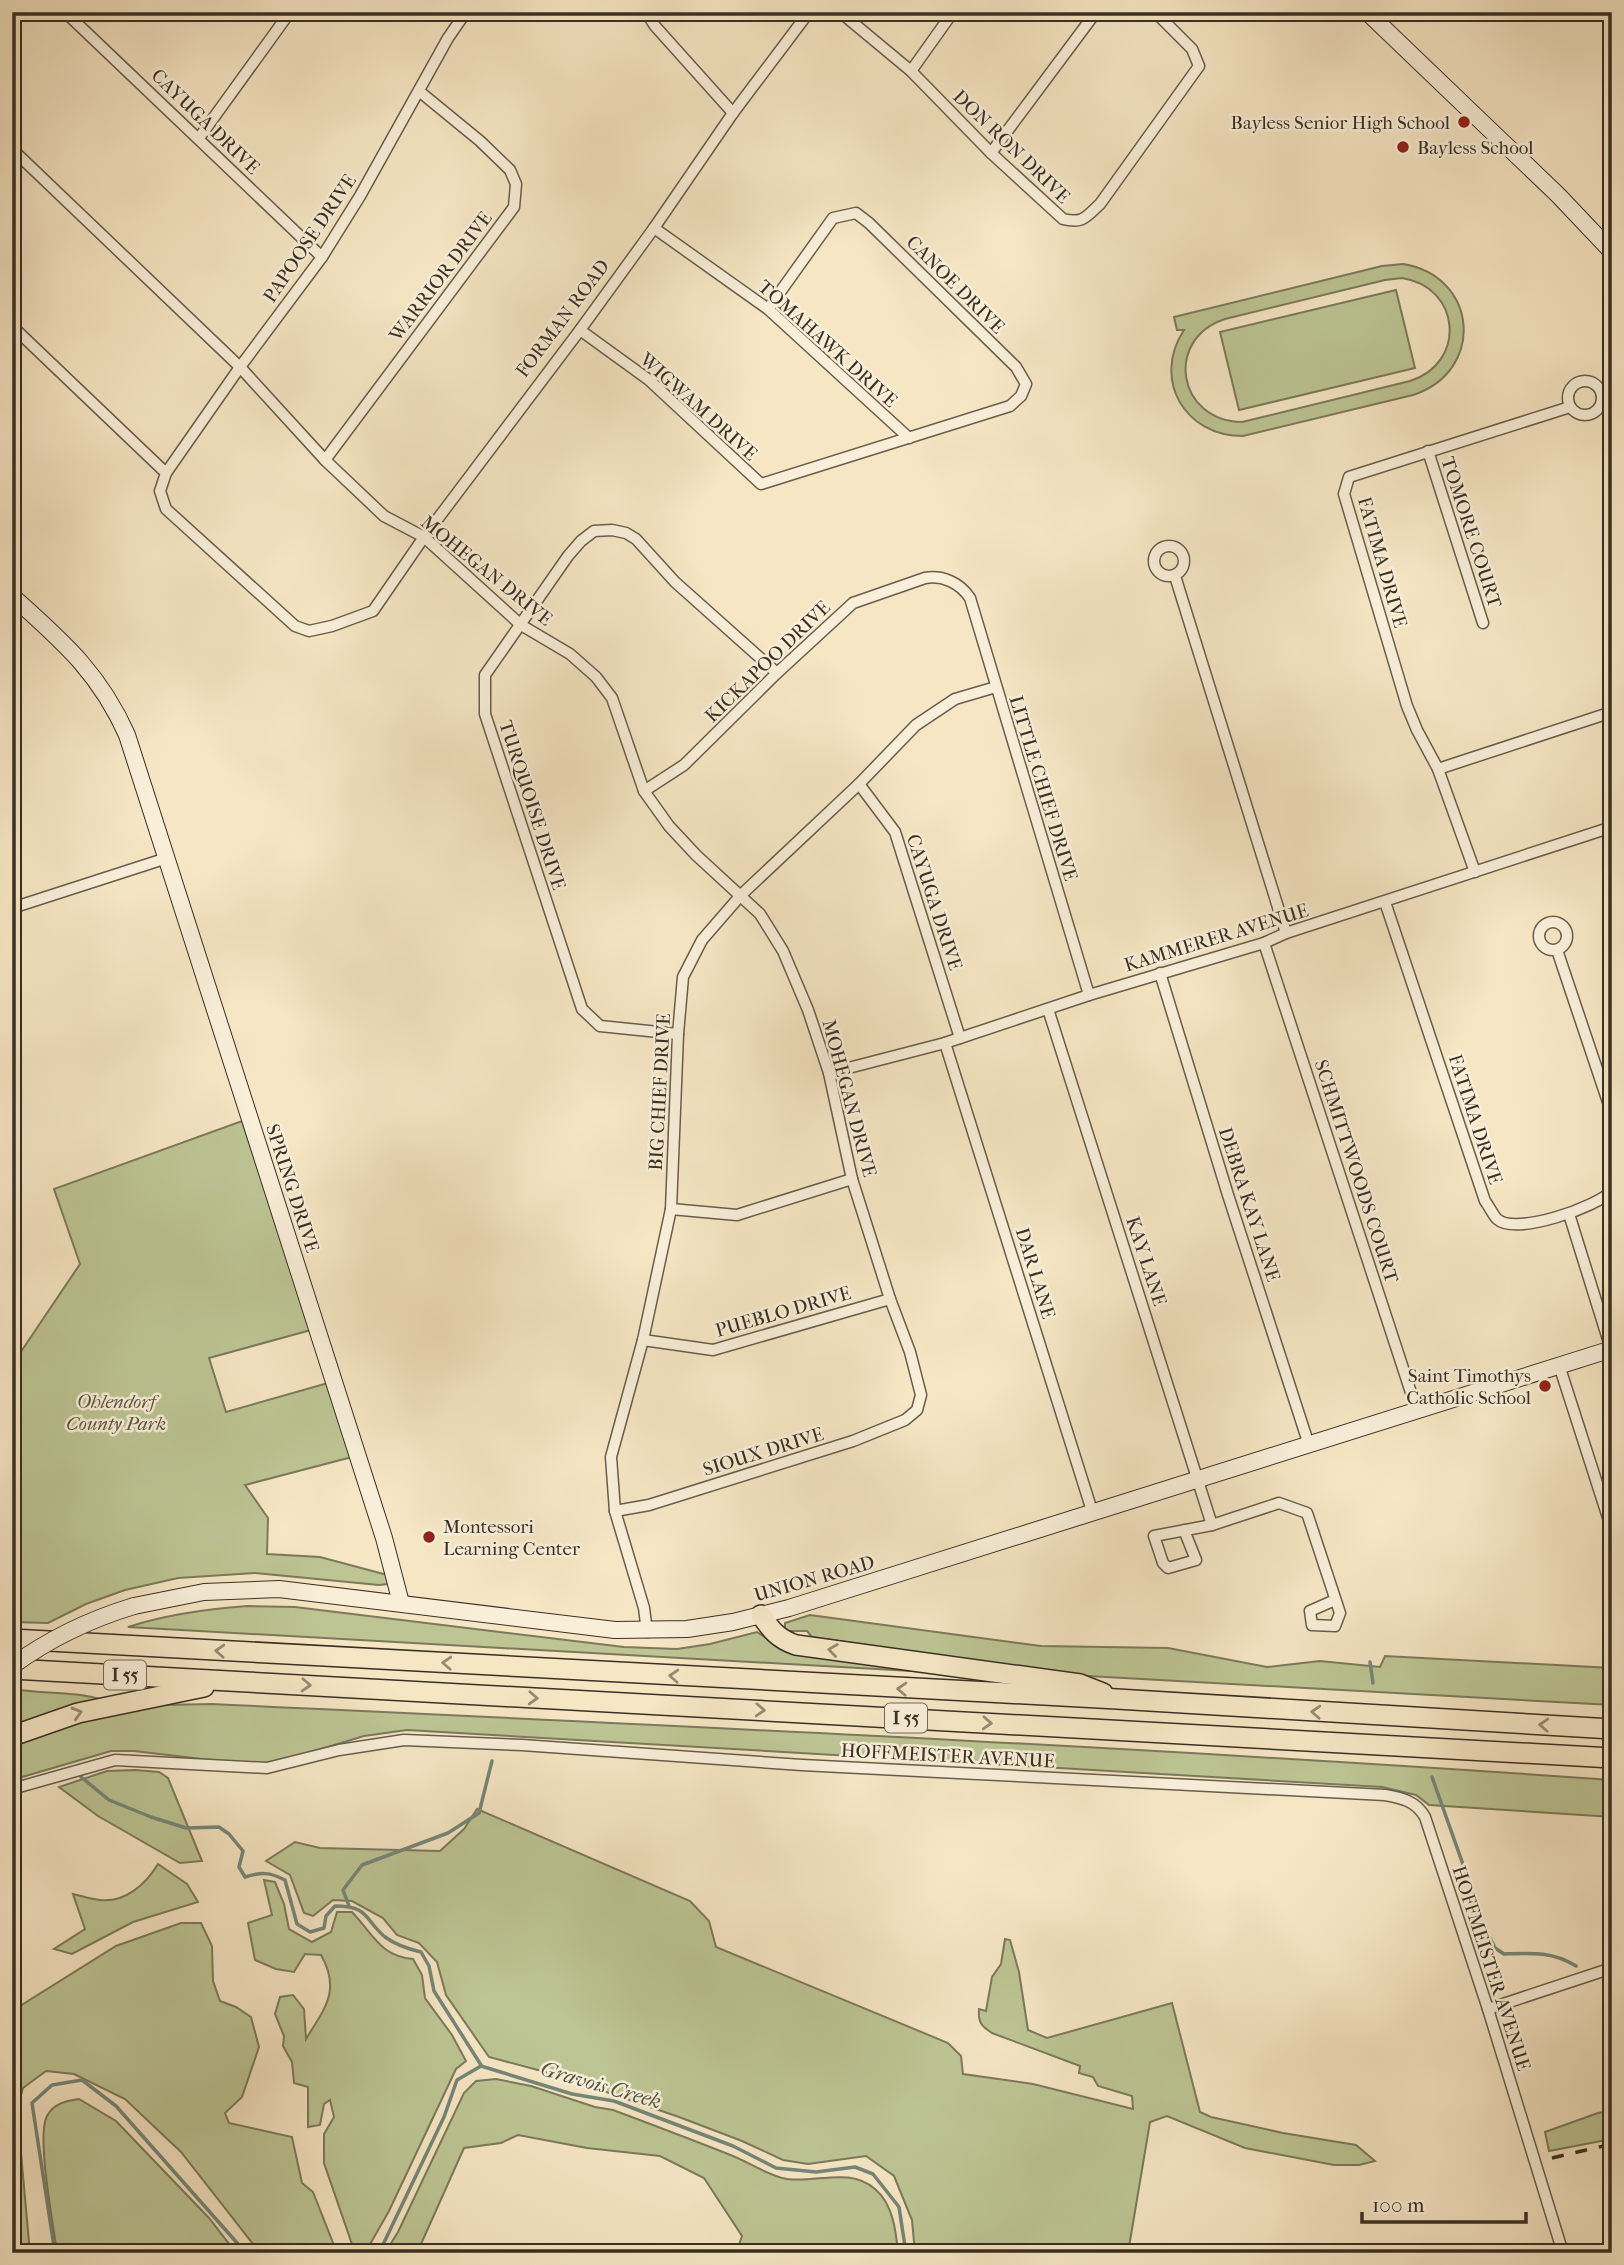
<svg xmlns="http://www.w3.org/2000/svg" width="1624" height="2265" font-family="'IM FELL French Canon',serif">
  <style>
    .green { fill: #bdc594; stroke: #7b7a5c; stroke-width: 2; fill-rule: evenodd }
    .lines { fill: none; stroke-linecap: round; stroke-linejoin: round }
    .stream { stroke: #758679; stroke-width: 3.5 }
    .street-casing { stroke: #685d4c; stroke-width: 13 }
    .secondary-casing { stroke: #392f24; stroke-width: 18 }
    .highway-casing { stroke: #392f24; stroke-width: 22 }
    .street { stroke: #f9efd9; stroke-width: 10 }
    .secondary { stroke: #f9efd9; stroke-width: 16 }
    .highway { stroke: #f6e6c4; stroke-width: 19 }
    .rail { stroke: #392f24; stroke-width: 3.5; stroke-dasharray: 12 12; stroke-linecap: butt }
    .secondary-bridge-casing { stroke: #392f24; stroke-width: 18; stroke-linecap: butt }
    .secondary-bridge { stroke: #f9efd9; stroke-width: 16 }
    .oneway { stroke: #988a74 }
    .poi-dot { fill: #8f2418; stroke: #f9efd9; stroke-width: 2.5 }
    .labels { text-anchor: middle; stroke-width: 5; stroke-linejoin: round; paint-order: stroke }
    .shield { fill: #f9efd9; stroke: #73695a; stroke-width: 2 }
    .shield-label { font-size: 18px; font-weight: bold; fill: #392f24 }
    .street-label { font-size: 19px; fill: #392f24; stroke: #f9efd9 }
    .poi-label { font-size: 19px; fill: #392f24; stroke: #f9efd9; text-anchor: end }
    .park-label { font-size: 19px; font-style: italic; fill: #5a5440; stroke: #f9efd9 }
    .water-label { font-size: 21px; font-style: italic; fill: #525347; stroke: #f9efd9 }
  </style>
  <rect width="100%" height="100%" fill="#f6e6c4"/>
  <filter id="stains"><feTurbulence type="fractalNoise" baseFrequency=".00286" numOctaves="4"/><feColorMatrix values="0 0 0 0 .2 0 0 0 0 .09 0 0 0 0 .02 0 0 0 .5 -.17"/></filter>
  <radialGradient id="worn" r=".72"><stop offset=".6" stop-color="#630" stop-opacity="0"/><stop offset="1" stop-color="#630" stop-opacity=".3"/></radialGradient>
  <g class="green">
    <path d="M1403,264C1478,276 1486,371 1413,395L1243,436C1184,436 1152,379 1184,330H1177L1174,317L1382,266ZM1402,278C1461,287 1467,363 1410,381L1242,422C1177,421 1164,339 1225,319L1385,280Z"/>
    <polygon points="1396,290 1415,368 1239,410 1220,332"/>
    <polygon points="242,1121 311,1330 209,1358 226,1412 328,1383 352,1457 245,1485 268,1518 267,1554 320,1557 391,1576 388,1584 379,1585 255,1573 178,1578 125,1590 86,1604 48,1623 12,1622 12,1365 80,1264 54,1189"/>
    <path d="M247,1606L295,1607L624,1647L677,1649L710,1644L757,1632L785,1650L929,1672L128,1627C168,1614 206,1609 247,1606Z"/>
    <polygon points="810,1615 1041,1646 1168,1648 1267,1667 1320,1661 1380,1667 1385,1656 1612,1668 1612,1705 1070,1675 812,1637 807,1631 785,1631 785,1623"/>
    <path d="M12,1689C43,1694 74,1691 103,1700L12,1728Z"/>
    <path d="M212,1704C679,1726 1146,1747 1612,1780V1817L1429,1805L1416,1795L1382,1787L407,1730L364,1736L278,1762L253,1765L134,1751H111L12,1780V1745L53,1728L160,1705Z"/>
    <polygon points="135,1770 159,1772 168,1778 202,1861 180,1863 98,1816 59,1787 107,1771"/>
    <path d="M477,1809L690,1901L709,1921L716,1947L948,2043L961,2056L963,2074L1033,2084L1133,2109L1132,2096L1098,2086L1093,2077L1079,2073L1080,2066L992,2033C981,2026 978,2022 979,2009L986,2011L992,1977L1001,1964L1005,1939L1010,1940L1019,1972L1028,2030L1047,2038L1172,2003L1200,2112L1211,2117L1283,2133L1356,2145L1375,2161L1359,2165H1334L1245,2148L1167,2116L1150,2122L1128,2253H915L912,2220L894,2176L866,2156L808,2164L783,2160L742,2141L679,2117L560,2076L489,2057L446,1995L437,1962L419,1943L397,1935L383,1918L352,1901L333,1900L313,1916L304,1913L290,1875L266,1861L295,1842L320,1848L440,1851L464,1829Z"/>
    <path d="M158,1864L187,1884L198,1902L133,1922L72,1954L54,1949L85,1929L73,1894C82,1896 91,1899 100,1900C125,1903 146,1884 158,1864Z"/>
    <path d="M264,1880L275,1882L284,1904L289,1929L312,1942L331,1932L337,1912H352C373,1934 380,1956 413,1959L422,1975L425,1998L452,2035L466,2061L456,2069L389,2211L365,2253H355L324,2163V2134L334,2117L330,2100L324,2104L320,2125L308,2127V2087L294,2083L292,2062L283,2046L284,2036L275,2014L280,1997L293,1995L304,2009L306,2039C325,2008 341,1990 321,1955L305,1954L294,1972L276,1969L255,1960L248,1923L272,1915Z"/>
    <polygon points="181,1923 201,1923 212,1946 213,1981 220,2001 236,2007 251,2017 259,2047 242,2097 225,2113 229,2123 292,2137 302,2183 313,2192 337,2253 260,2253 181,2152 125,2099 74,2074 46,2071 23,2088 17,2109 30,2253 12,2253 12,2011 116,1946"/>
    <path d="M496,2079L531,2086L595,2107L613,2110C653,2125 693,2140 733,2156C750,2163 769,2176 787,2179C818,2183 849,2167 875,2189C893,2204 896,2231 898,2253H736L742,2236L704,2178L660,2156L587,2148L518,2135L501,2143L464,2148L417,2253H385L398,2232L464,2093L476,2081Z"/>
    <path d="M79,2099L116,2121L209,2218L236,2253H57C54,2227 36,2137 47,2116C54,2103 66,2101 79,2099Z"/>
    <polygon points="1612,2111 1612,2139 1549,2151 1545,2132 1598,2113"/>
  </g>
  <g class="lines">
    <g class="stream">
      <polyline points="1370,1662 1373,1683"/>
      <path d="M81,1777L109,1800L151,1817L186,1828L219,1827L229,1834L243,1851L239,1867L245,1877C261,1872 270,1872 285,1880L297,1924L310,1932L324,1928L326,1916L335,1906C369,1906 364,1919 385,1937C396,1945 408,1949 421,1952L429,1966L434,1991L481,2065"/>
      <polyline points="1432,1777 1476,1901"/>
      <polyline points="349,1906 343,1890 362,1865 448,1833 479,1813 492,1761"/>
      <path d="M1487,1932L1495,1948L1504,1954C1530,1953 1552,1951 1576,1966"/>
      <polyline points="1611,2001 1612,2002"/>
      <polyline points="55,2253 32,2103 52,2085 82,2080 116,2106 246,2253"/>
      <polyline points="379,2253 444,2117 457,2080 481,2066 572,2094 614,2101 733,2146 776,2168 816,2172 855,2167 873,2174 899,2207 906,2253"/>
    </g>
    <defs>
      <g id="street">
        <polyline points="65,12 322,257"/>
        <polyline points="646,12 655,26 733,113"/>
        <path d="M840,12L911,71L991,153L1063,219C1083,224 1086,217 1100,204L1199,66L1192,49L1155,12"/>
        <polyline points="911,71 953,12"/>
        <polyline points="199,138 290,12"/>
        <polyline points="12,149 240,367 325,460 384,516 424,537 521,625 570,654 596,677 612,698 644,791 669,826 696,855 760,914 783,951 808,1010 829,1073 852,1179 890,1299 910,1352 921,1395 917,1410 905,1420 853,1441 649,1505 615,1511"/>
        <polyline points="991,153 1096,12"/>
        <polyline points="654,228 768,309 909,438"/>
        <polyline points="12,326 166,473 160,491 166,509 295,626 309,631 332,626 373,611 424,537 580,330 654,228 733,113 809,12"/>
        <polyline points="580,330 649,380 761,484 1010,406 1021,396 1026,384 1016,367 869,223 856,213 833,218 768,309"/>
        <circle cx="1585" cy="398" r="17"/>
        <polyline points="1428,451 1483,623"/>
        <polyline points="325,460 514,207 516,184 510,170 480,141 419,91"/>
        <polyline points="166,473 240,367 322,257 360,196 448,38 466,12"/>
        <circle cx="1169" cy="561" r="15"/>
        <polyline points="1175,576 1286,933"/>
        <polyline points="1438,769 1612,712"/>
        <polyline points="859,784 895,832 960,1038"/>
        <path d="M644,791L684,765L777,673L853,603L925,578C943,575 960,583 970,598L1089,995"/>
        <polyline points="1475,872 1438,769 1417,730 1407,706 1344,494 1349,477 1570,407"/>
        <path d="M1385,902L1485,1201C1489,1206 1493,1215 1497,1219C1516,1236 1596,1207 1612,1191"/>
        <polyline points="12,908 167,858"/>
        <circle cx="1553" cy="936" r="14"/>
        <polyline points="1264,943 1417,1411"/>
        <polyline points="1557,950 1612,1114"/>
        <polyline points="1160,973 1228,1195 1309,1445"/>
        <polyline points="1048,1009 1212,1525"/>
        <polyline points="678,1034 600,1026 582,1009 485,714 485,675 568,556 581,541 594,531 612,530 626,533 636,539 675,582 777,673"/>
        <polyline points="945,1043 1093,1514"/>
        <polyline points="829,1073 945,1043 1089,995 1264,943 1286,933 1612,827"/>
        <polyline points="671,1209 737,1215 852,1179"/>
        <polyline points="1569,1214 1611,1349"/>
        <polyline points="643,1340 713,1350 890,1299"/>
        <polyline points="1559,1365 1612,1530"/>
        <polyline points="1184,1530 1196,1560 1168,1568 1163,1563 1154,1536 1212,1525 1279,1503 1307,1513 1340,1613 1335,1626 1312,1625 1310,1611 1335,1600"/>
        <polyline points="647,1632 644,1608 615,1511 611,1457 643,1340 671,1209 678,1034 683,977 702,940 741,895 859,784 916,725 955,699 996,687"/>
        <path d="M12,1789L115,1760L267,1768L339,1750L404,1740L522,1745L802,1765L1385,1795C1402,1798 1416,1801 1425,1817L1488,2009L1563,2253"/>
        <polyline points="1488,2009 1612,1968"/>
      </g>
      <g id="secondary">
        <polyline points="1367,12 1558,195 1612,252"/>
        <path d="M12,596C62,641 99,672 127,735L384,1538L401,1603"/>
        <polyline points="134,1606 204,1592 279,1589 615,1630 687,1629 733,1622 789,1608 1612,1349"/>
      </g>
      <g id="highway">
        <path d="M761,1615C771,1630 778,1639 796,1645L1080,1684L1103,1693"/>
        <polyline points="12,1639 1117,1699 1612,1729"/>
        <polyline points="12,1669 1612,1758"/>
        <polyline points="12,1736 78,1713 204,1687"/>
      </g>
    </defs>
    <use href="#street" class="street-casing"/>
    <use href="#secondary" class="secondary-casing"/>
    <use href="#highway" class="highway-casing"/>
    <use href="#street" class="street"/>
    <use href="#secondary" class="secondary"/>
    <use href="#highway" class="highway"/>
    <polyline class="rail" points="1552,2158 1612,2144"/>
    <defs>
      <path id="secondary-bridge" d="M12,1666C49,1639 91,1619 134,1606"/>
    </defs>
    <use href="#secondary-bridge" class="secondary-bridge-casing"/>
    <use href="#secondary-bridge" class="secondary-bridge"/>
  </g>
  <defs><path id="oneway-chevron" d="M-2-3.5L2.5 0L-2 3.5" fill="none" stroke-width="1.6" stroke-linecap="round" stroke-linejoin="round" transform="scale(1.75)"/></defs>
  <g class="oneway">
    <use href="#oneway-chevron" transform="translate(833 1650) rotate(-172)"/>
    <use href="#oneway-chevron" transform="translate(220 1651) rotate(-177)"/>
    <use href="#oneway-chevron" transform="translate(447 1663) rotate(-177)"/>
    <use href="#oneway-chevron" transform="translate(674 1676) rotate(-177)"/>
    <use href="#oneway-chevron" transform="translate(306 1685) rotate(3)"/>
    <use href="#oneway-chevron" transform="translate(902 1689) rotate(-177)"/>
    <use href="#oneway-chevron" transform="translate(533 1698) rotate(3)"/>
    <use href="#oneway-chevron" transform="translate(760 1710) rotate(3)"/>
    <use href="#oneway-chevron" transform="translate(1316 1712) rotate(-177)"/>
    <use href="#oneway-chevron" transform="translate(77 1713) rotate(-16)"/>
    <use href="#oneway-chevron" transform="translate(987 1723) rotate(3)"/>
    <use href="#oneway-chevron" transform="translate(1544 1725) rotate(-177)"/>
  </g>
  <g class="poi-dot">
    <circle cx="1464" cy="122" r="7"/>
    <circle cx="1403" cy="147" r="7"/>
    <circle cx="1545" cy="1386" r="7"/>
    <circle cx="429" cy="1537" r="7"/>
  </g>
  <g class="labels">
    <g class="shield">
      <rect x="104" y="1660.5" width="42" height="29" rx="5"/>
      <rect x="885" y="1703.5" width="42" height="29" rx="5"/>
    </g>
    <g class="shield-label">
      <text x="125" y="1681">I 55</text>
      <text x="906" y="1724">I 55</text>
    </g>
    <g class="street-label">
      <text transform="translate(206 121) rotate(44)" y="7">CAYUGA DRIVE</text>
      <text transform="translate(1012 146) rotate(44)" y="7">DON RON DRIVE</text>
      <text transform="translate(309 238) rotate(-56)" y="7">PAPOOSE DRIVE</text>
      <text transform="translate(440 276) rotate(-53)" y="7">WARRIOR DRIVE</text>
      <text transform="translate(956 284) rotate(45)" y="7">CANOE DRIVE</text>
      <text transform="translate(562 318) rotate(-53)" y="7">FORMAN ROAD</text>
      <text transform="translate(828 343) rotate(42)" y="7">TOMAHAWK DRIVE</text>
      <text transform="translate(699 406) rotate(42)" y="7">WIGWAM DRIVE</text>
      <text transform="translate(1472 532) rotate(72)" y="7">TOMORE COURT</text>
      <text transform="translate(1383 562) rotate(74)" y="7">FATIMA DRIVE</text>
      <text transform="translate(487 570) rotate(39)" y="7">MOHEGAN DRIVE</text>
      <text transform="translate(767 661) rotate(-44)" y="7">KICKAPOO DRIVE</text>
      <text transform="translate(1044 788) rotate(73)" y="7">LITTLE CHIEF DRIVE</text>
      <text transform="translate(533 805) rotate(72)" y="7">TURQUOISE DRIVE</text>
      <text transform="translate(935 902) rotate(72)" y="7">CAYUGA DRIVE</text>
      <text transform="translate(1216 937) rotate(-17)" y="7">KAMMERER AVENUE</text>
      <text transform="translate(659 1092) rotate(-87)" y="7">BIG CHIEF DRIVE</text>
      <text transform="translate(850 1098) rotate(75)" y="7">MOHEGAN DRIVE</text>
      <text transform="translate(1476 1119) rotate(72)" y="7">FATIMA DRIVE</text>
      <text transform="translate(1357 1171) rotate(72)" y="7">SCHMITTWOODS COURT</text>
      <text transform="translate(293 1188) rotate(72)" y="7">SPRING DRIVE</text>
      <text transform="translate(1250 1204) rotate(72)" y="7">DEBRA KAY LANE</text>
      <text transform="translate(1147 1261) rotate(72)" y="7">KAY LANE</text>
      <text transform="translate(1036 1273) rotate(73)" y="7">DAR LANE</text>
      <text transform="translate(783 1311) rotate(-16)" y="7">PUEBLO DRIVE</text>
      <text transform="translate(763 1451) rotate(-17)" y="7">SIOUX DRIVE</text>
      <text transform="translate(814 1578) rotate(-16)" y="7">UNION ROAD</text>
      <text transform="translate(948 1755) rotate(3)" y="7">HOFFMEISTER AVENUE</text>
      <text transform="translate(1492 1968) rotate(72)" y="7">HOFFMEISTER AVENUE</text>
    </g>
    <g class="poi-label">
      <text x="1450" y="129">Bayless Senior High School</text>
      <text x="1417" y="154" text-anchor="start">Bayless School</text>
      <text x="1531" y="1382">Saint Timothys<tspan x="1531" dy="22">Catholic School</tspan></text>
      <text x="443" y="1533" text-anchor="start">Montessori<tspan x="443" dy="22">Learning Center</tspan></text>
    </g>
    <g class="park-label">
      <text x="116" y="1408">Ohlendorf<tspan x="116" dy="22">County Park</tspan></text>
    </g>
    <g class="water-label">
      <text transform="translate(601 2085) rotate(16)" y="7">Gravois Creek</text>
    </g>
  </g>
  <rect width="1624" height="2265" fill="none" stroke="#f6e6c4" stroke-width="42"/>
  <rect x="14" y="14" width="1596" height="2237" fill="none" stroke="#392f24" stroke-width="3.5"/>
  <rect x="21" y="21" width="1582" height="2223" fill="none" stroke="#392f24" stroke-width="2"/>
  <path d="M1362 2212v10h164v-10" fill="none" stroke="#392f24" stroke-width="3.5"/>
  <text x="1372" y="2212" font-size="21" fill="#392f24" stroke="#f9efd9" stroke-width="5" paint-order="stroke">100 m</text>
  <rect width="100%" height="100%" filter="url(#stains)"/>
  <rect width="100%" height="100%" fill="url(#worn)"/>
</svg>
